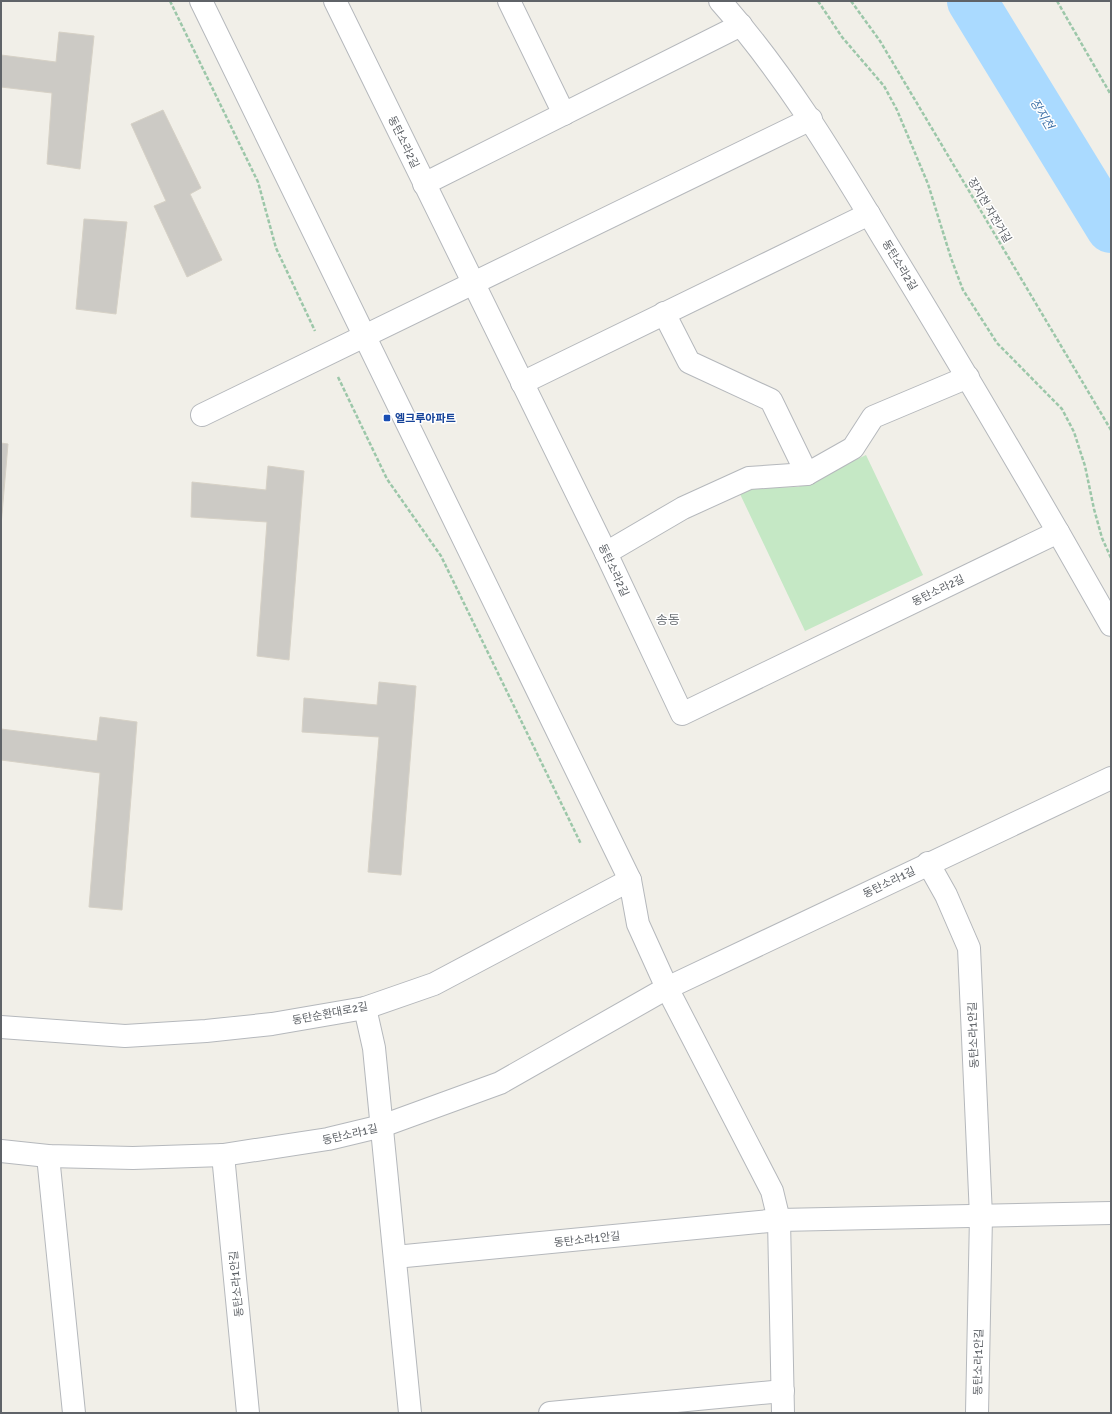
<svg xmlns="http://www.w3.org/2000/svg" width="1112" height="1414" font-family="Signika,'Noto Sans KR',sans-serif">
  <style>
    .green { fill: #c5e8c5 }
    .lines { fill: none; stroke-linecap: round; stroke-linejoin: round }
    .river { stroke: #aadaff; stroke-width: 50 }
    .building { fill: #cccac5; stroke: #d6d1c6 }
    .minor-casing { stroke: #b5b8bc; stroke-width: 24 }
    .path { stroke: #9cc7a9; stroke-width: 2.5; stroke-dasharray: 4 2; stroke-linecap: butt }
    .minor { stroke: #fff; stroke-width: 22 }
    .transit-dot { fill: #1a4fb4; stroke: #fff; stroke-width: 1.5 }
    .labels { text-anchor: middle; stroke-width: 3; stroke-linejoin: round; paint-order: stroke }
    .street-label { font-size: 11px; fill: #5f6368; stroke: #fff }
    .transit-label { font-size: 11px; font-weight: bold; fill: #164399; stroke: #fff; text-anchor: start }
    .water-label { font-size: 12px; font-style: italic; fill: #4174aa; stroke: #fff }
    .quarter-label { font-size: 13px; fill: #70757a; stroke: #fff }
  </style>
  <rect width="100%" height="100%" fill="#f1efe8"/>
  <polygon class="green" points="866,455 923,575 805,631 740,494 752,488 798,487"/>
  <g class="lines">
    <polyline class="river" points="972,1 1111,228"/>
  </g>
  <g class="building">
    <polygon points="59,32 94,36 80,169 47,164 52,93 1,87 1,55 56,62"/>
    <polygon points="163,110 201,188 190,194 222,260 187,277 154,206 166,201 131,124"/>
    <polygon points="84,219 127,222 116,314 76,309"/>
    <polygon points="1,443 8,444 1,526"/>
    <polygon points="268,466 304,471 289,660 257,656 267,522 191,517 192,482 266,490"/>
    <polygon points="379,682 416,686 401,875 368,872 379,737 302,732 304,698 377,705"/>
    <polygon points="100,717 137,722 122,910 89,907 100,773 1,760 1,729 97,741"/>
  </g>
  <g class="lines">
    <defs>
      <g id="minor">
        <polyline points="201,1 630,880 638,924 667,988 772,1191 779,1220 783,1413"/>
        <path d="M335,1L606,553L682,714L1058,532C1001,434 944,337 885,241C835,158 785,74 720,1"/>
        <polyline points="509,1 564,114"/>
        <polyline points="424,184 741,25"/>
        <polyline points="664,313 689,362 771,400 807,474"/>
        <polyline points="522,383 869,214"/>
        <polyline points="202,415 811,119"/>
        <polyline points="1058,532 1111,625"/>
        <polyline points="606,553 683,508 749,478 807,474 853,448 873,417 968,377"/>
        <polyline points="928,863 946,895 969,948 981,1216 977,1413"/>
        <polyline points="365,1008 374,1048 410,1413"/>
        <polyline points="1,1027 125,1036 206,1031 272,1024 365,1008 434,984 630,880"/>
        <polyline points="1,1151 48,1156 133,1158 223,1155 328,1139 382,1126 500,1083 667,988 1111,778"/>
        <polyline points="223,1155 248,1413"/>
        <polyline points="48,1156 74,1413"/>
        <polyline points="395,1257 779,1220 1111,1213"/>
        <polyline points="550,1413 783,1391"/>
      </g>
    </defs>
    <use href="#minor" class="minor-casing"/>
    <g class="path">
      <polyline points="170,1 258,182 276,248 315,331"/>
      <polyline points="818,1 842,37 884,86 897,110 928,184 951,258 963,290 997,343 1062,409 1074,432 1085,466 1094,509 1102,538 1111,558"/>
      <polyline points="851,1 880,41 1111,430"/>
      <polyline points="1057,1 1111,95"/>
      <polyline points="338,377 387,479 441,556 581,844"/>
    </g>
    <use href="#minor" class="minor"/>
  </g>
  <rect class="transit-dot" x="383" y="414" width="8" height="8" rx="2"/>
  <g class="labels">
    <g class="street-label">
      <text transform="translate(404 142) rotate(64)" y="4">동탄소라2길</text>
      <text transform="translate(990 210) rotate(59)" y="4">장지천 자전거길</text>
      <text transform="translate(900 265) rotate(59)" y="4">동탄소라2길</text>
      <text transform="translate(614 570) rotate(65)" y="4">동탄소라2길</text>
      <text transform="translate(938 590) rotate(-26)" y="4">동탄소라2길</text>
      <text transform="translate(889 882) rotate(-26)" y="4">동탄소라1길</text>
      <text transform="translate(330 1013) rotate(-11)" y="4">동탄순환대로2길</text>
      <text transform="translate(973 1035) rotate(-92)" y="4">동탄소라1안길</text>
      <text transform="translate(350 1134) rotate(-13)" y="4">동탄소라1길</text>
      <text transform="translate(587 1239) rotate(-6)" y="4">동탄소라1안길</text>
      <text transform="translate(236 1284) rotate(-95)" y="4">동탄소라1안길</text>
      <text transform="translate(978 1362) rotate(-89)" y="4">동탄소라1안길</text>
    </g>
    <g class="transit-label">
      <text x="395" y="422">엘크루아파트</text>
    </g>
    <g class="water-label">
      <text transform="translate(1042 114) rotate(59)" y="4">장지천</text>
    </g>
    <g class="quarter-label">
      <text x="668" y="624">송동</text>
    </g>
  </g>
  <rect width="1112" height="1414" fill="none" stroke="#5f6368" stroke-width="4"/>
</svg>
